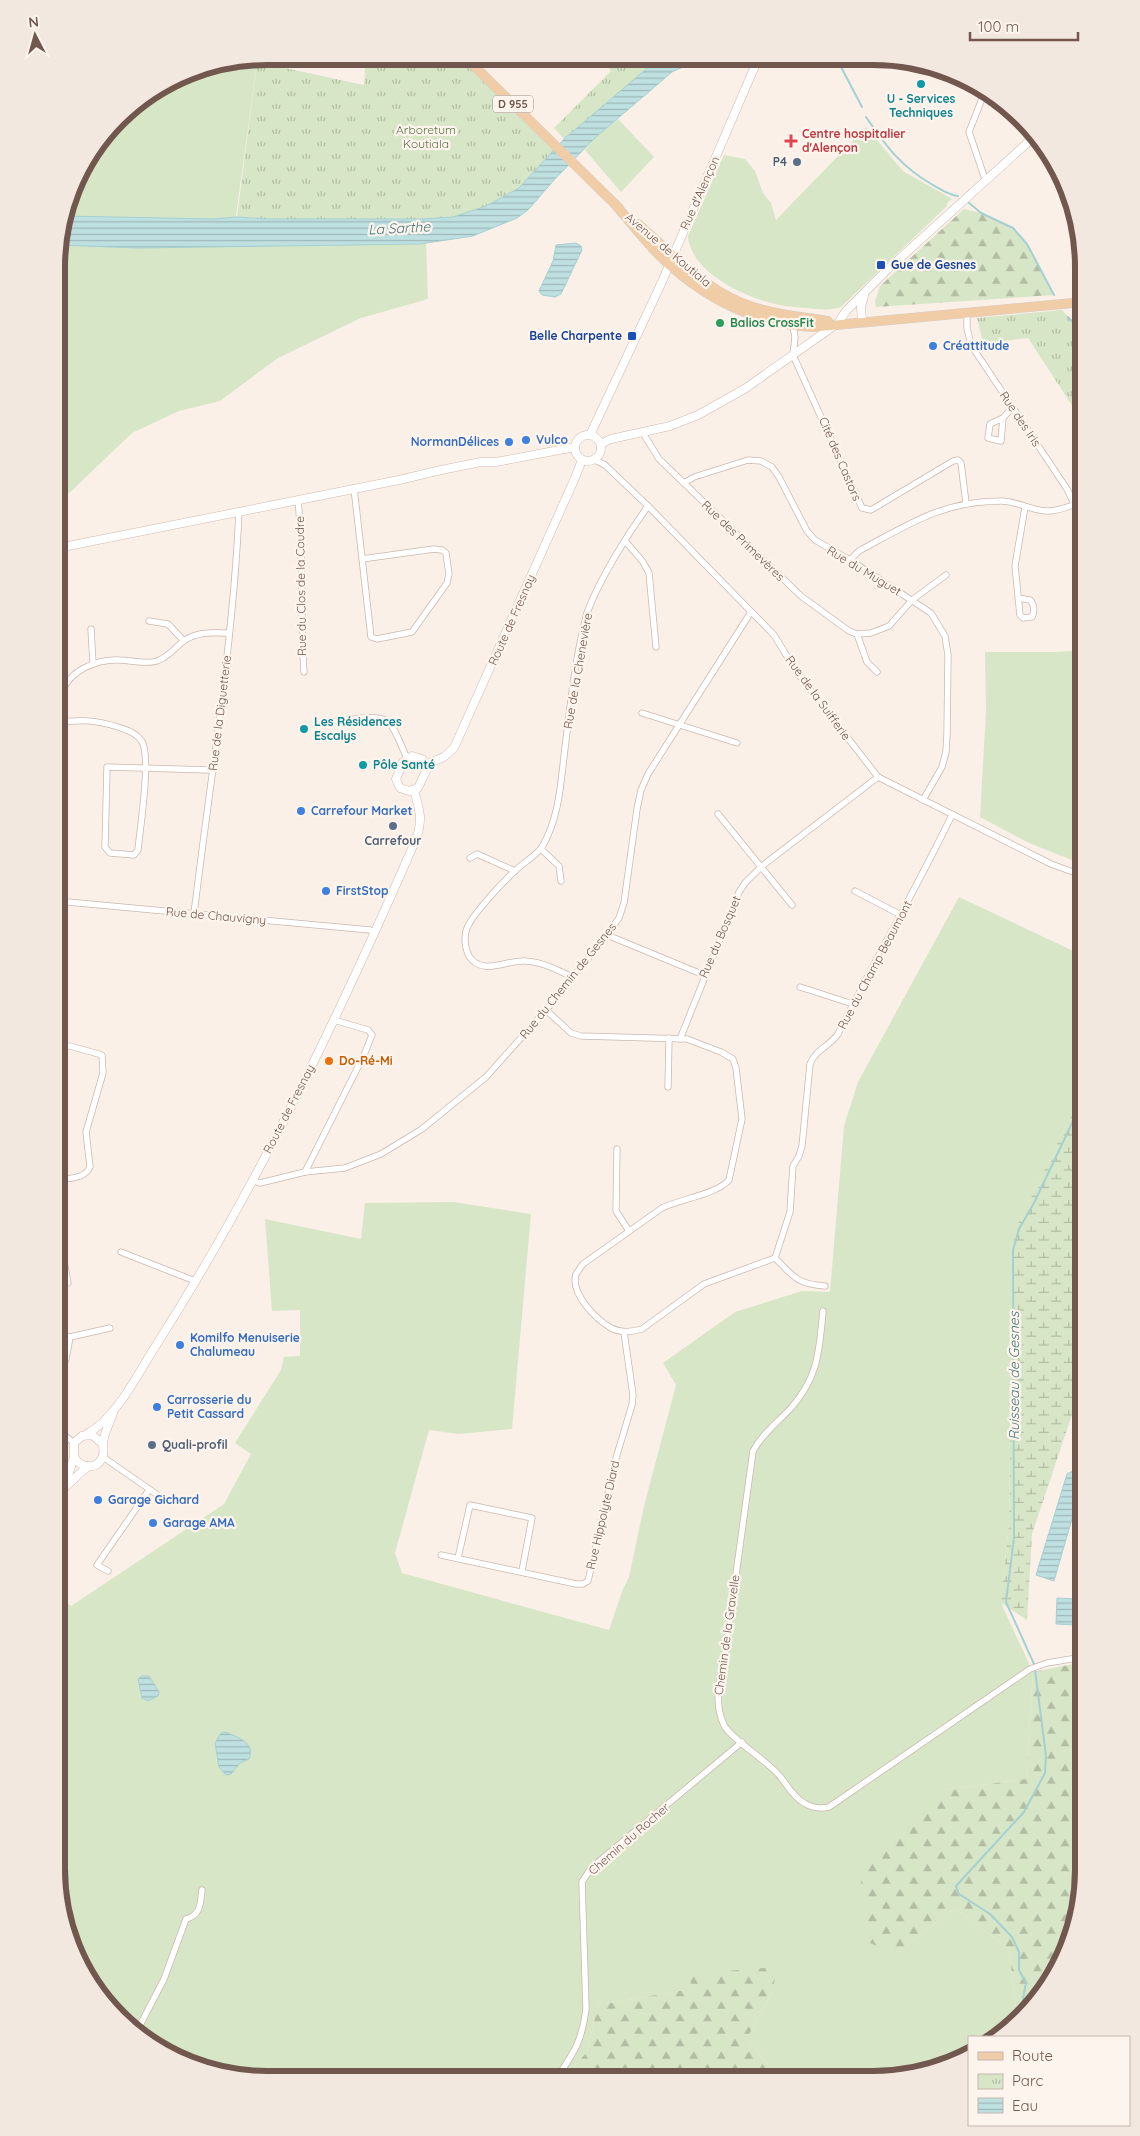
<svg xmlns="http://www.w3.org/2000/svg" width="1140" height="2136" font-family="Quicksand,sans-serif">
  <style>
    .grass { fill: #d7e6c7 }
    .forest { fill: url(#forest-firs) }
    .wetland { fill: url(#wetland-marsh) }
    .park { fill: url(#park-tufts) }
    .water { fill: url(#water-rules); stroke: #a5d0d2 }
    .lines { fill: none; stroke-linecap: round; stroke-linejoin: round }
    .stream { stroke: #a5d0d2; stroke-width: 2 }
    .street-casing { stroke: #cbb8ae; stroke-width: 7 }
    .secondary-casing { stroke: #cfb9af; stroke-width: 9 }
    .primary-casing { stroke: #d4cdca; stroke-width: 10 }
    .street { stroke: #fff; stroke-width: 5.5 }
    .secondary { stroke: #fff; stroke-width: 8 }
    .primary { stroke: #f1cda7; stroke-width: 9 }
    .culture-dot { fill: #0f9aa8; stroke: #fdf5ed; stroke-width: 2 }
    .health-dot { fill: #e0444e; stroke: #fdf5ed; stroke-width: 2 }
    .service-dot { fill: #5c6f8a; stroke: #fdf5ed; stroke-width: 2 }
    .transit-dot { fill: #1a4fb4; stroke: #fdf5ed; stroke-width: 2 }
    .leisure-dot { fill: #2e9e5b; stroke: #fdf5ed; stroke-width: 2 }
    .shop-dot { fill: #3f7fe0; stroke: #fdf5ed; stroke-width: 2 }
    .food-dot { fill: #e8710a; stroke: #fdf5ed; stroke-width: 2 }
    .labels { text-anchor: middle; stroke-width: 4.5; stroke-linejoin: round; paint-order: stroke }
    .shield { fill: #fdf5ed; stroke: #9b867e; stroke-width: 1 }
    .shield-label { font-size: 11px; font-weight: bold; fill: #71574e }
    .culture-label { font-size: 12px; font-weight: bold; fill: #0d838f; stroke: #fdf5ed; text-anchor: start }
    .park-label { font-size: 12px; fill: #5a7548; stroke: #fdf5ed }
    .health-label { font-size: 12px; font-weight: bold; fill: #be3a42; stroke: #fdf5ed; text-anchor: start }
    .service-label { font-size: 12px; font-weight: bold; fill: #4e5e75; stroke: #fdf5ed; text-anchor: end }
    .street-label { font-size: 12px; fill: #71574e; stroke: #fdf5ed }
    .transit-label { font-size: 12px; font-weight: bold; fill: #164399; stroke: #fdf5ed; text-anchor: start }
    .leisure-label { font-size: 12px; font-weight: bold; fill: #27864d; stroke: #fdf5ed; text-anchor: start }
    .shop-label { font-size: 12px; font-weight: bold; fill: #366cbe; stroke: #fdf5ed; text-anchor: start }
    .food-label { font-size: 12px; font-weight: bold; fill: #c56008; stroke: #fdf5ed; text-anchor: start }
    .water-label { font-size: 14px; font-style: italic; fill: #47787b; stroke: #fdf5ed }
    .rim { fill: none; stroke: #71574e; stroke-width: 6 }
  </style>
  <defs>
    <pattern id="forest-firs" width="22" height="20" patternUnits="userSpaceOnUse" patternTransform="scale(1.25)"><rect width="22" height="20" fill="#d7e6c7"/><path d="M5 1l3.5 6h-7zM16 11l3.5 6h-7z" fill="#b3bda4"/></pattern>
    <pattern id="wetland-marsh" width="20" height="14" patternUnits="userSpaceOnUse" patternTransform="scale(1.25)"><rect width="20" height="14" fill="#d7e6c7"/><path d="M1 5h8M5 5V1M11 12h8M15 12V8" fill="none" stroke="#b3bda4"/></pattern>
    <pattern id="park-tufts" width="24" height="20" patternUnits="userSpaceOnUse" patternTransform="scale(1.25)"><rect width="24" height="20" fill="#d7e6c7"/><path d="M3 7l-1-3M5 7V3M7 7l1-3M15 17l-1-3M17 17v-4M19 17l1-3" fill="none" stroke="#b3bda4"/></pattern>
    <pattern id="water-rules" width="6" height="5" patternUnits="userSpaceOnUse" patternTransform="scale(1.25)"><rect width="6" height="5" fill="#bee0e1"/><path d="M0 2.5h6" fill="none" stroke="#9fb8b9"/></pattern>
  </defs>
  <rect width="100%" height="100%" fill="#faf0e7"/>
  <g class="grass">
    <polygon points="250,60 257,62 232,245 426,243 428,299 361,318 278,358 220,401 179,411 132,433 64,498 58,491 58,240 78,174 128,109 187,72"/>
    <polygon points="618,119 654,157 621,192 585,150 596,137"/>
    <path d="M866,127L903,171L952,199L947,203V206L841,307C829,311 819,309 807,308C798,307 789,307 780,305C748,299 690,273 688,236L724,155L745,159L755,171L763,193L771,203L776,220Z"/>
    <polygon points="1084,650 1084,865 1027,842 980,817 986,712 985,652 1056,652"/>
    <polygon points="959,897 1084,956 1084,1090 1013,1235 1009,1523 1001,1603 1033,1672 1026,1779 944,1790 897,1953 955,1908 1009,1949 1016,2009 1020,2016 998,2037 969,2037 969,2055 940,2069 873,2080 780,2079 747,2038 772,1993 690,1975 692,1989 598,2005 587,2052 563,2079 239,2078 174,2058 128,2028 92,1986 67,1936 56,1869 57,1596 71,1606 224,1504 251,1454 235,1443 281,1370 284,1357 300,1356 300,1310 272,1311 265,1219 361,1239 365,1203 453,1202 531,1214 512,1429 458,1434 429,1430 395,1553 402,1573 609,1630 623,1589 629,1577 644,1506 676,1385 663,1363 735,1312 802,1291 830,1292 844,1126 858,1082"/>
  </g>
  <g class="forest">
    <path d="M964,209C987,214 1013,223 1027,244C1038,259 1044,278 1054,295L876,307L875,302L880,286Z"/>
    <polygon points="1083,1662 1083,1883 1068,1949 1040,1998 1020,2016 1016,2009 1009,1949 955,1908 897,1953 867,1942 861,1881 892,1831 944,1790 1026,1779 1033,1672"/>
    <polygon points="777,1967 772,1993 747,2038 780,2079 563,2079 587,2052 598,2005 691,1989 690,1974"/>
  </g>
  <polygon class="wetland" points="1084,1090 1083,1382 1032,1534 1027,1620 1001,1603 1009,1523 1013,1234"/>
  <g class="park">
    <polygon points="366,57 463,57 556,148 519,188 486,206 453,217 421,219 267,219 237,217 257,62 364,85"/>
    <polygon points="601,58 658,59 564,139 554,128 611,71"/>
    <polygon points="1062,310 1084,334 1084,424 1028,338 995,342 984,346 977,318"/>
  </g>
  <g class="water">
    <polygon points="658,59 684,59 685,66 672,72 596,137 554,180 528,210 517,218 473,236 420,244 138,248 58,245 65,216 213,219 237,217 267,219 421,219 453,217 486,206 519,188 564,139"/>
    <polygon points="576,243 581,246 582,250 561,294 555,297 542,295 539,291 553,261 556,245"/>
    <path d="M1084,358V404C1073,389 1068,375 1079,359Z"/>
    <polygon points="1076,1469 1083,1472 1083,1481 1054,1581 1036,1575 1067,1474"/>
    <polygon points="1057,1598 1077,1599 1076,1625 1056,1624"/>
    <polygon points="141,1676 149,1676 159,1692 158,1696 148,1701 142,1698 138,1679"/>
    <path d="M225,1732C238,1737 256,1743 249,1759L240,1763L231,1774L226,1775L219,1767L215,1743L221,1733Z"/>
  </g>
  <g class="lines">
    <g class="stream">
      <polyline points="840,65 862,107"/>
      <path d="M866,117C886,146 901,167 933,185C940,189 949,195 958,196"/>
      <polyline points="968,202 981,213 1013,228 1027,244 1054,295"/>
      <polyline points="1068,317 1084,334"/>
      <polyline points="1034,1664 1006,1602 1014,1538 1013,1250 1019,1229 1034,1203 1084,1098"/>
      <polyline points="1026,2011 1023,1999 1026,1983 1019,1970 1019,1952 1012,1937 990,1914 959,1894 956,1886 1024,1812 1045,1773 1046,1756 1035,1670"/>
    </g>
    <defs>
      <g id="street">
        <polyline points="985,179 969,132 985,91"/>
        <polyline points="967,312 967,328 971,345 1067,489 1084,524"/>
        <polyline points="793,326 795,337 793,355 862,508 871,510 953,461 958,460 961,463 966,503"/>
        <polyline points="1003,418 1001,441 988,438 990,424 1003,418 1012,408"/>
        <polyline points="643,433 659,459 801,596 849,631 857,634 871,633 889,626 912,600 946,575"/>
        <polyline points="595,460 605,465 648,506 774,635 796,671 878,777 1051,864 1084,876"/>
        <polyline points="684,483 694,477 748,460 761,461 772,467 779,477 807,531 815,540 850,560 931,613 945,636 948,655 947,734 946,752 942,767 923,800"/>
        <polyline points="354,488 371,637 377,639 412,632 447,583 449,574 446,553 442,550 434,549 362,559"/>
        <path d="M298,500C304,557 300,614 304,672"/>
        <polyline points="626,542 643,562 649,573 656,647"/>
        <path d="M850,560L859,551C909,524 943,501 1001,501C1016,501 1031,510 1046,511C1056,512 1067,507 1076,504"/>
        <path d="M1018,598L1030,600C1034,604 1035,611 1032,617L1023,618L1020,615L1015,566L1025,507"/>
        <polyline points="149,621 168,624 184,641"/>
        <polyline points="91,629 93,664"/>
        <polyline points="857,634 867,662 877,672"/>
        <polyline points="642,713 737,743"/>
        <path d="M337,721C348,720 377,714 387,721C395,726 402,749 407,758"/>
        <path d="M57,723C80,719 96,720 118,727C126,730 135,732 141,740C152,753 140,829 138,850L134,855L110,853L105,847L107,767L210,770H213"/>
        <path d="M59,723C59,713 59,701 62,692C70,670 97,659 119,660C131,660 145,665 157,661C169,657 175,647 185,640C199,631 214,633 229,633"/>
        <polyline points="718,814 792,905"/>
        <polyline points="541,849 559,866 561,881"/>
        <polyline points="470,858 477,854 515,871"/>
        <polyline points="855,891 901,915"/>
        <polyline points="57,901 370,930 375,932"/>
        <path d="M194,914C210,780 233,646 239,511"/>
        <polyline points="607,935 704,975"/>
        <path d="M572,977C558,970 542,962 526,961C508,959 482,977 469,956C465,948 464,940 466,931C470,916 504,881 516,870C524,862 536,856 542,847C561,815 561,776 566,740C571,698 576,654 587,613C599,580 627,535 648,506"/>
        <polyline points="800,987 853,1004"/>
        <path d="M546,1010L571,1033L581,1036L687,1039L721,1052L733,1059L736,1068L742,1119L729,1180C717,1194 681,1199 662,1208L583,1264C581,1267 578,1271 576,1274C570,1294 596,1319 611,1328C621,1333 632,1332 642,1329L704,1284L775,1258L790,1212L793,1166L799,1156L802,1146L810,1064C815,1050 830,1046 838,1034C875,960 916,889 952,815"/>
        <polyline points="680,1039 739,892 745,883 762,866 878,777"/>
        <polyline points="668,1087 669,1038"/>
        <polyline points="617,1149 616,1211 629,1231"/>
        <polyline points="305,1172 364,1055 372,1035 368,1030 334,1020"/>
        <path d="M57,1180C69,1178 85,1179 90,1167L86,1132L103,1073L102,1055L70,1046L57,1050"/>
        <polyline points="252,1180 260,1183 305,1172 345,1168 381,1154 422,1129 486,1077 546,1010 607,935 619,918 624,903 637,809 641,790 648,774 751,612"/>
        <polyline points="57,1223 68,1283"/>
        <polyline points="121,1252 195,1281"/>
        <path d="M775,1258C794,1277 797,1284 825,1286"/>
        <path d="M823,1311C819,1351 819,1376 791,1408C778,1422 762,1434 753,1451L725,1654C720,1678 713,1702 724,1725C730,1738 767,1761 778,1774C787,1784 792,1796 804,1803C812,1808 820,1809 829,1807L1030,1669L1047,1663L1083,1657"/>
        <polyline points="70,1337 110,1328"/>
        <polyline points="57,1380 66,1359 70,1337 57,1335"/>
        <polyline points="57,1429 74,1443"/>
        <polyline points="103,1457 162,1498"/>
        <polyline points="441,1555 576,1584 583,1584 588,1581 616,1458 632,1405 633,1395 624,1332"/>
        <polyline points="458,1558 470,1505 532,1518 522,1571"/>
        <polyline points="108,1571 97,1565 149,1490"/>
        <path d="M136,2033L164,1979L186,1919C201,1915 200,1904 202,1890"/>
        <path d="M556,2079C574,2053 582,2041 586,2009L582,1882L591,1868L742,1742"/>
      </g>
      <g id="secondary">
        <polyline points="862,322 861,307 864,296"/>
        <circle cx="588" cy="448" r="13"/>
        <polyline points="590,435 661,284 758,59"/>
        <polyline points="601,444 611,439 670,426 698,415 746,388 838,323 846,311 888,269 1036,135"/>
        <polyline points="58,548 399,480 441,470 481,462 496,462 575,447"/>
        <polygon points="412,756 422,759 426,771 418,788 409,791 400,788 396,779 403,762"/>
        <polyline points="425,765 444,757 454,748 575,478 582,460"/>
        <path d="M87,1434C119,1416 140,1369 160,1339C261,1180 342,1009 417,837C423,817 419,809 414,790"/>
        <path d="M103,1444L92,1435L82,1436L74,1443V1457C80,1467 96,1471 102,1458C105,1452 103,1449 103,1443C104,1433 110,1422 113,1413"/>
        <polyline points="64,1488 74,1457"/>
        <polyline points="57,1499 63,1489 88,1466"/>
      </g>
      <g id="primary">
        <polyline points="465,57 619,208"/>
        <path d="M615,204C629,221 643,238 658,254C700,296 754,325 814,327L1084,302"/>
        <path d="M638,224C674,255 707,293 753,307C778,315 803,317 828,321"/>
      </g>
    </defs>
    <use href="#street" class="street-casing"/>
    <use href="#secondary" class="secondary-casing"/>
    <use href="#primary" class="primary-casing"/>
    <use href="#street" class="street"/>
    <use href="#secondary" class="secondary"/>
    <use href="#primary" class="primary"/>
  </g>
  <g class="culture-dot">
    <circle cx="921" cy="84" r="5"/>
    <circle cx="304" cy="729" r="5"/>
    <circle cx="363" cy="765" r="5"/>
  </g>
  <path class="health-dot" d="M788.5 133.5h5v5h5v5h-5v5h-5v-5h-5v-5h5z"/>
  <g class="service-dot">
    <circle cx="797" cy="162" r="5"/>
    <circle cx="393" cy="826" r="5"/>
    <circle cx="152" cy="1445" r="5"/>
  </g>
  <g class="transit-dot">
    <rect x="876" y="260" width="10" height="10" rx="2.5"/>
    <rect x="627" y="331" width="10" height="10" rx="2.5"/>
  </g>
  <circle class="leisure-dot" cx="720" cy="323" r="5"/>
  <g class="shop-dot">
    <circle cx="933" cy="346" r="5"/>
    <circle cx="526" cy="440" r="5"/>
    <circle cx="509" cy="442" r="5"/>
    <circle cx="301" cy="811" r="5"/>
    <circle cx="326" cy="891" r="5"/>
    <circle cx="180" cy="1345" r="5"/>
    <circle cx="157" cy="1407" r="5"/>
    <circle cx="98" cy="1500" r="5"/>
    <circle cx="153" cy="1523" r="5"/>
  </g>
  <circle class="food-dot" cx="329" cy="1061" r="5"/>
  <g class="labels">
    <rect class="shield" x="493" y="95.5" width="40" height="17" rx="4"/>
    <g class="shield-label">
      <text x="513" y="108">D 955</text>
    </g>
    <g class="culture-label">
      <text x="921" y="103" text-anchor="middle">U - Services<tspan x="921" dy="14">Techniques</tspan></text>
      <text x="314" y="726">Les Résidences<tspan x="314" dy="14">Escalys</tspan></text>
      <text x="373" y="769">Pôle Santé</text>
    </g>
    <g class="park-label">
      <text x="426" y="134">Arboretum<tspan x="426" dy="14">Koutiala</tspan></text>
    </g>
    <g class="health-label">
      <text x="802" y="138">Centre hospitalier<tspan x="802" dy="14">d'Alençon</tspan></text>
    </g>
    <g class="service-label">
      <text x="787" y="166">P4</text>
      <text x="393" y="845" text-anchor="middle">Carrefour</text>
      <text x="162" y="1449" text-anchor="start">Quali-profil</text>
    </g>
    <g class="street-label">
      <text transform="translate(700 193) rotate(-66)" y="4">Rue d'Alençon</text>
      <text transform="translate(668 250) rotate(40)" y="4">Avenue de Koutiala</text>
      <text transform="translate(1020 419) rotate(56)" y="4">Rue des Iris</text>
      <text transform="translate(840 459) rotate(67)" y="4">Cité des Castors</text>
      <text transform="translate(743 541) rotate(44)" y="4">Rue des Primevères</text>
      <text transform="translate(864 571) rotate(31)" y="4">Rue du Muguet</text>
      <text transform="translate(301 586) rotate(-91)" y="4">Rue du Clos de la Coudre</text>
      <text transform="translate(512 620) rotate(-66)" y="4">Route de Fresnay</text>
      <text transform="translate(578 671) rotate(-80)" y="4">Rue de la Chenevière</text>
      <text transform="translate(818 698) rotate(54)" y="4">Rue de la Suifferie</text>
      <text transform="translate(220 713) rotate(-83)" y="4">Rue de la Diguetterie</text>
      <text transform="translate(216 916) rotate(5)" y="4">Rue de Chauvigny</text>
      <text transform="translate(720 937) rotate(-67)" y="4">Rue du Bosquet</text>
      <text transform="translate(875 965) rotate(-62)" y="4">Rue du Champ Beaumont</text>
      <text transform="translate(568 981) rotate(-51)" y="4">Rue du Chemin de Gesnes</text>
      <text transform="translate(289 1109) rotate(-63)" y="4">Route de Fresnay</text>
      <text transform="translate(603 1515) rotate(-77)" y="4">Rue Hippolyte Diard</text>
      <text transform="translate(727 1635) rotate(-82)" y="4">Chemin de la Gravelle</text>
      <text transform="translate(629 1839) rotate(-41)" y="4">Chemin du Rocher</text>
    </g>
    <g class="transit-label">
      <text x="891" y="269">Gue de Gesnes</text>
      <text x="622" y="340" text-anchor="end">Belle Charpente</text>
    </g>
    <g class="leisure-label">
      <text x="730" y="327">Balios CrossFit</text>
    </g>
    <g class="shop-label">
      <text x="943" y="350">Créattitude</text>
      <text x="536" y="444">Vulco</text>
      <text x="499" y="446" text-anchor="end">NormanDélices</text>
      <text x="311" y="815">Carrefour Market</text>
      <text x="336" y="895">FirstStop</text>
      <text x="190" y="1342">Komilfo Menuiserie<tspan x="190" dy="14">Chalumeau</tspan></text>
      <text x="167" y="1404">Carrosserie du<tspan x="167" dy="14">Petit Cassard</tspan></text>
      <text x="108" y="1504">Garage Gichard</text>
      <text x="163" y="1527">Garage AMA</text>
    </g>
    <g class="food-label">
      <text x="339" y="1065">Do-Ré-Mi</text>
    </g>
    <g class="water-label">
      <text transform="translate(399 228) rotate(-3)" y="5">La Sarthe</text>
      <text transform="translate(1014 1376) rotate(-90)" y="5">Ruisseau de Gesnes</text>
    </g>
  </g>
  <path d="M0 0H1140V2136H0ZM267 65H873A202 202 0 0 1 1075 267V1869A202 202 0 0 1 873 2071H267A202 202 0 0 1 65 1869V267A202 202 0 0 1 267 65Z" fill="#f2e8e0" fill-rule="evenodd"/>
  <path class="rim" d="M267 65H873A202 202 0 0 1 1075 267V1869A202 202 0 0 1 873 2071H267A202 202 0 0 1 65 1869V267A202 202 0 0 1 267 65Z"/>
  <rect x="968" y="2036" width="162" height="90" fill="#fdf5ed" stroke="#c5b6ad"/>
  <rect x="978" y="2052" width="25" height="8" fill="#f1cda7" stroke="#c5b6ad"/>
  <text x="1012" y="2061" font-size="15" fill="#71574e">Route</text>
  <rect x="978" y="2074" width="25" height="15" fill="url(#park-tufts)" stroke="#c5b6ad"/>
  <text x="1012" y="2086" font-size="15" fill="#71574e">Parc</text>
  <rect x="978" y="2098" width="25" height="15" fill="url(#water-rules)" stroke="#c5b6ad"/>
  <text x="1012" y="2111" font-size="15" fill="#71574e">Eau</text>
  <g transform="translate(35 35) rotate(354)" stroke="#fdf5ed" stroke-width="4" paint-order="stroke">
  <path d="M0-4L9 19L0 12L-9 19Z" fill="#71574e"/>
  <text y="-8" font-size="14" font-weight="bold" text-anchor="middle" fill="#71574e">N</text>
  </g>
  <path d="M970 32v8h108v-8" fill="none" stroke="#71574e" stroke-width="2.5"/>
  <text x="978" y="32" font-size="15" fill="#71574e" stroke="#fdf5ed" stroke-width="4" paint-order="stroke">100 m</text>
</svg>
